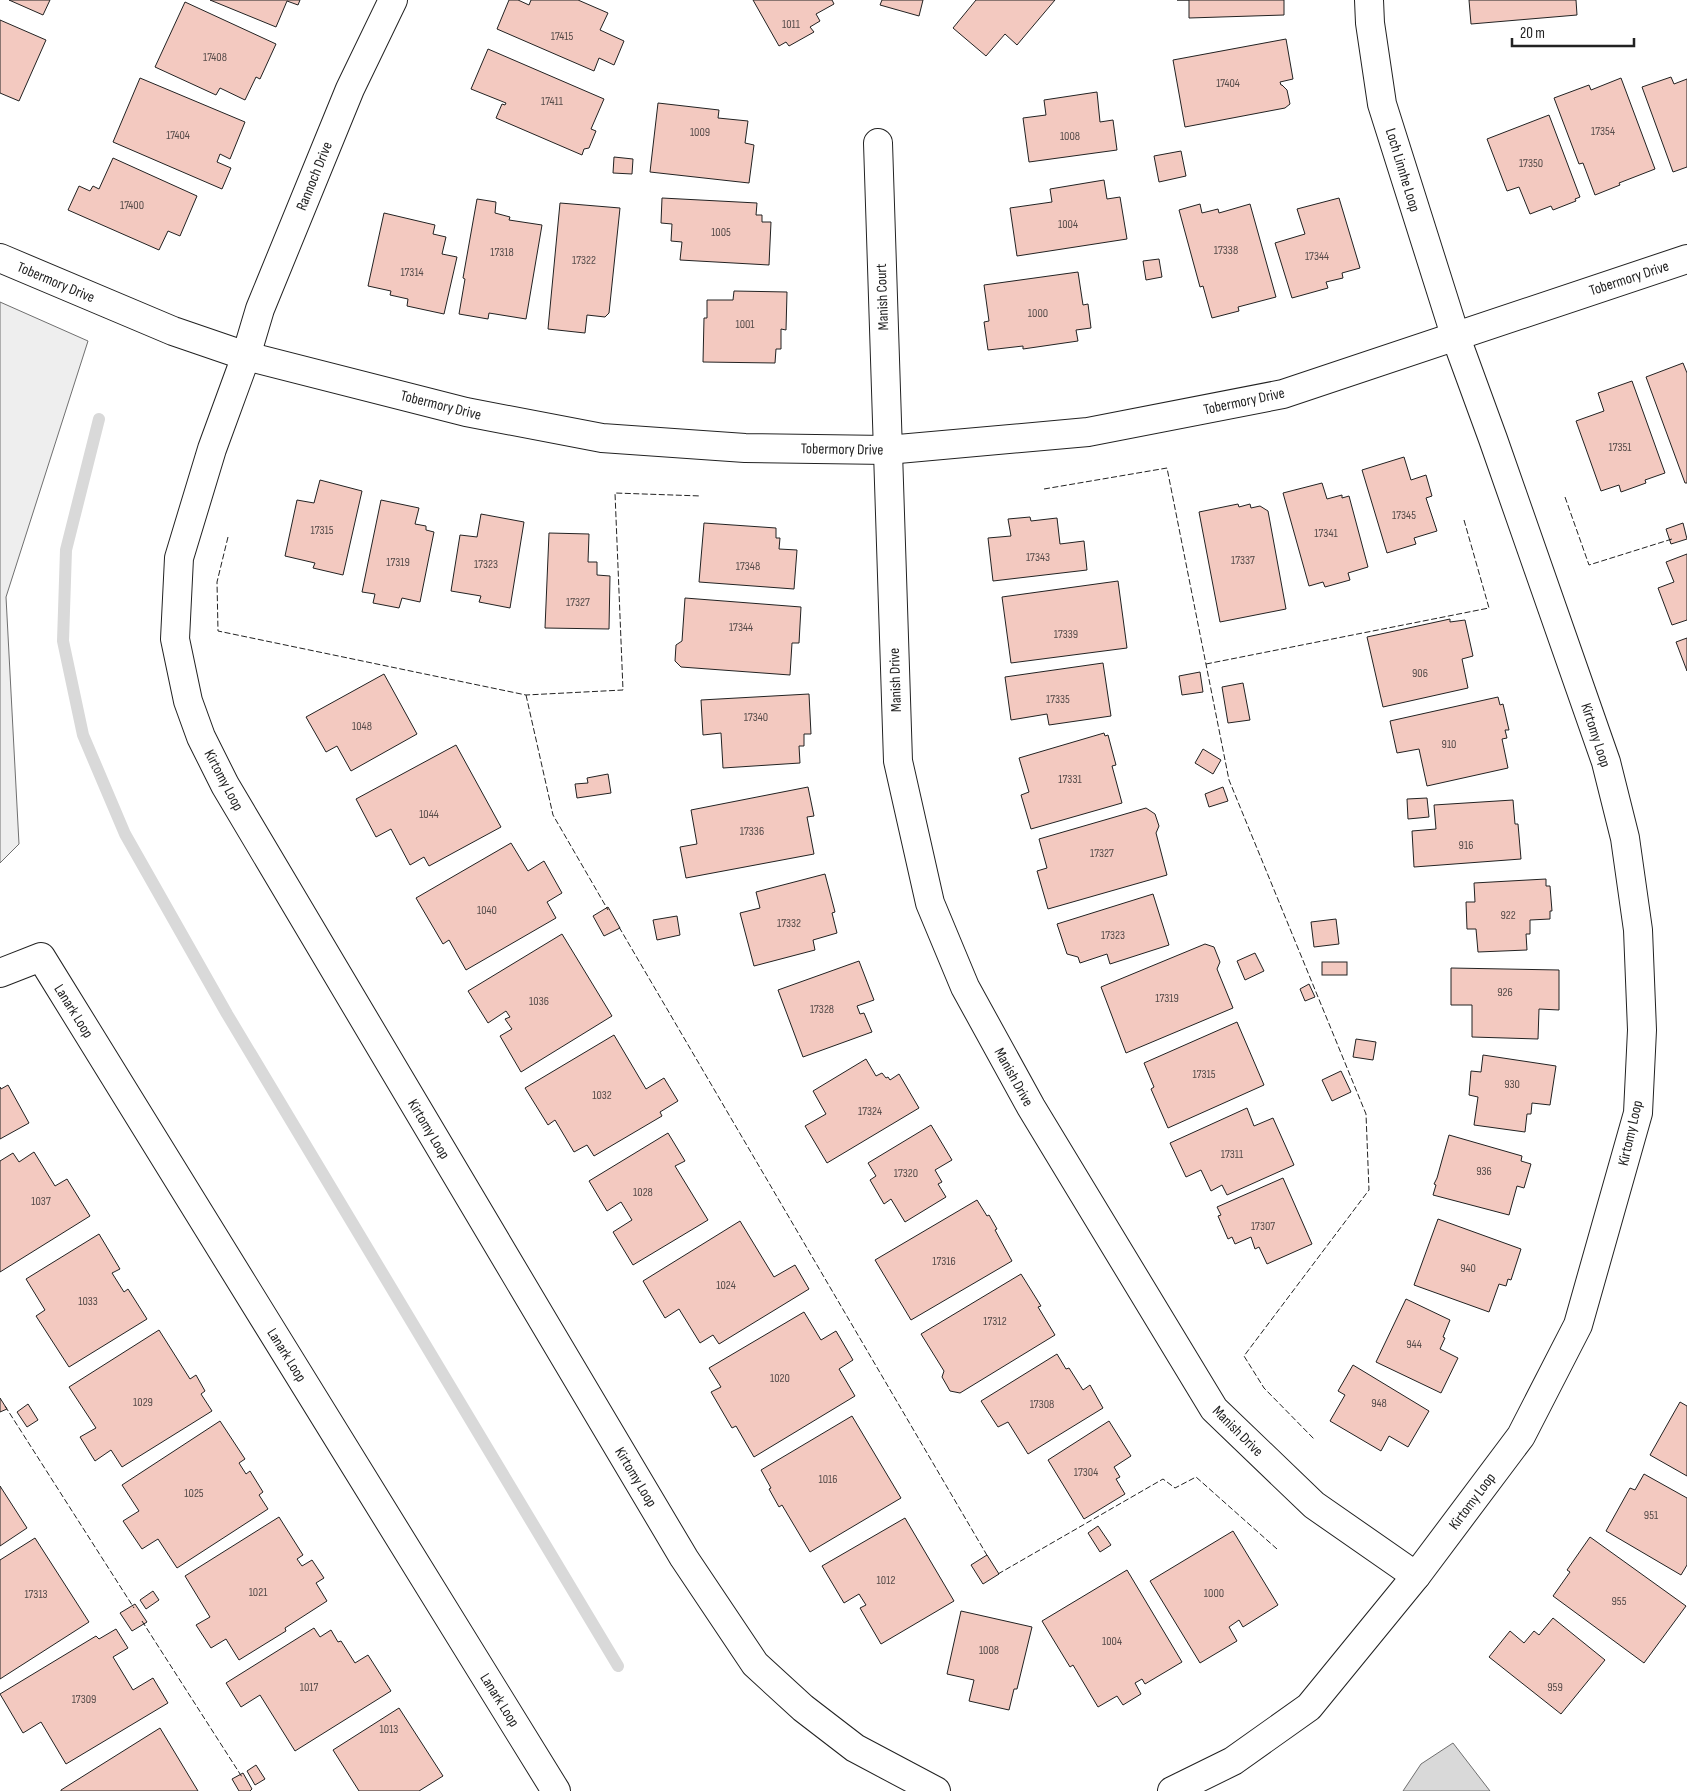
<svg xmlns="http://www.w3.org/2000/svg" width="1687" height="1791" font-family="'Sofia Sans Condensed',sans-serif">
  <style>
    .green { fill: #eee; stroke: #6f6f6f }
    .water { fill: #d9d9d9; stroke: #6f6f6f }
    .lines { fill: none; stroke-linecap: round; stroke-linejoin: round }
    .stream { stroke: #d9d9d9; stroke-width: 12 }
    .building { fill: #f3c9c0; stroke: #222 }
    .minor-casing { stroke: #222; stroke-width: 30 }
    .minor { stroke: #fff; stroke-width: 28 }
    .fence { stroke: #222; stroke-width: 1; stroke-dasharray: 6 2.5; stroke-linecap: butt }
    .labels { text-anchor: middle; stroke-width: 4; stroke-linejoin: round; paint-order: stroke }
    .number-label { font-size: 12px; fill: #564c4a }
    .street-label { font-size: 15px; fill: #222; stroke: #fff }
  </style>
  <rect width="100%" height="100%" fill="#fff"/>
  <polygon class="green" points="0,302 88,341 6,597 19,844 0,863"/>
  <polygon class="water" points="1453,1743 1490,1791 1403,1791 1421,1764"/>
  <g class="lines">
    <polyline class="stream" points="99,419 66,550 63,641 83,735 125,834 227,1014 618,1666"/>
  </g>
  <g class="building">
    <polygon points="9,0 50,0 43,15"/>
    <polygon points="210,0 300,0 298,5 287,1 276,27"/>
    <polygon points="509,0 518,0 529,5 531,0 578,0 608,13 600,30 624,41 614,65 599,58 594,71 497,29"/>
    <polygon points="753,0 832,0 834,4 816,14 820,21 810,27 814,32 789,46 786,42 779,46"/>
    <polygon points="882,0 923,0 919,16 880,5"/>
    <polygon points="976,0 1055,0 1017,45 1005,34 986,56 953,28"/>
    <polygon points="1177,0 1284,0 1284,15 1189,18 1189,0"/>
    <polygon points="1469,0 1576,0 1577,15 1471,24"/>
    <polygon points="185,2 276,44 260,79 256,77 245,100 220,88 216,95 155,67"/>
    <polygon points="0,20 46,40 19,101 0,93"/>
    <polygon points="1286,39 1293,79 1280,82 1281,85 1282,85 1287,90 1290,104 1285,108 1185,127 1173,60"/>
    <polygon points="488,49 604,99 591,129 596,131 589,148 584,149 582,155 496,118 502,104 505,105 506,103 471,89"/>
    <polygon points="1671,77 1674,84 1687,79 1687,167 1673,172 1642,87"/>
    <polygon points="140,78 245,122 230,159 220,154 217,162 231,168 222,189 113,142"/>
    <polygon points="1621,78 1655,169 1619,183 1620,185 1595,195 1583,163 1579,164 1554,98 1589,85 1591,90"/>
    <polygon points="1097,92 1100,122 1113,120 1117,150 1029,162 1023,118 1046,115 1044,100"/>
    <polygon points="658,103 719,110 718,118 748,121 745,143 754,145 749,183 650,172"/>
    <polygon points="1549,115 1580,197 1575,199 1576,201 1553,210 1551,206 1530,214 1519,187 1507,191 1487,139"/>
    <polygon points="1181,151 1186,176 1159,182 1154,156"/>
    <polygon points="614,157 633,159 632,174 613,173"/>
    <polygon points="113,158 197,196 180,236 168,231 159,250 68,210 79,186 90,191 93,186 99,189"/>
    <polygon points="1104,180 1107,199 1120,197 1127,239 1017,256 1010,208 1052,202 1050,189"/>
    <polygon points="662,198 757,203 756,215 762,215 762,222 771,222 769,265 680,260 682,242 671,241 672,224 661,223"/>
    <polygon points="1339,198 1360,268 1342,273 1343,278 1326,282 1328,288 1292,298 1275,243 1305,234 1297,209"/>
    <polygon points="477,199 496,202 495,213 510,217 509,220 542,225 526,319 489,313 488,319 459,314 465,279 463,278"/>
    <polygon points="560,203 620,208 609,313 605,317 587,315 585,333 548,329"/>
    <polygon points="1200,204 1202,213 1218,209 1219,213 1250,204 1276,297 1238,307 1239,311 1212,318 1203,286 1200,287 1179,210"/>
    <polygon points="384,213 435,225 433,234 446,237 442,254 457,257 444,314 407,306 408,299 390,295 391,291 368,286"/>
    <polygon points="1159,259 1162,277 1146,280 1143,261"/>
    <polygon points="1078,272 1083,305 1088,304 1091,328 1076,330 1078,341 1023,349 1023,346 988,350 984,322 989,321 984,285"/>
    <polygon points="734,291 787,292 786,330 781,329 781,349 776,349 775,363 703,362 704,318 707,318 707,300 733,300"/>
    <polygon points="1683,363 1687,373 1687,483 1685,483 1646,377"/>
    <polygon points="1632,381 1665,473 1645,480 1646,483 1621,492 1619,485 1601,491 1576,421 1604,411 1598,393"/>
    <polygon points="1404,457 1411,480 1426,475 1432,496 1426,498 1437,531 1414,538 1416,544 1387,553 1362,470"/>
    <polygon points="320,480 362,491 343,575 313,568 315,563 285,556 297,500 314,503"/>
    <polygon points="1322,483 1327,499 1342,495 1342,498 1349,496 1368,567 1348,573 1350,580 1325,587 1323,582 1309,586 1283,493"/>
    <polygon points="381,500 419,508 415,524 426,526 426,530 434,532 420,602 402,598 399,608 373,603 375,594 362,592"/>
    <polygon points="1238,504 1239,507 1250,504 1251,508 1260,506 1268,511 1286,609 1220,622 1199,512"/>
    <polygon points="481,514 524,522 510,608 479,602 481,596 451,591 460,535 477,537"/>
    <polygon points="1030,517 1031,521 1057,518 1060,544 1084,541 1087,570 993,581 988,538 1011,536 1008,519"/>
    <polygon points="704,523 776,528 776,538 780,538 779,549 797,550 794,589 699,582"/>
    <polygon points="1683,523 1687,539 1671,544 1666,529"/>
    <polygon points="549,533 589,534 588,562 597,562 597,575 610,576 609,629 545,628"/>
    <polygon points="1687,554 1687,620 1672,625 1658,588 1674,582 1666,562"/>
    <polygon points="1118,581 1127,648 1011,663 1002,597"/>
    <polygon points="685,598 801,607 799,643 792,643 790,675 681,667 675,661 676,645 682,641"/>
    <polygon points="1450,619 1450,622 1465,620 1473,656 1462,659 1468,688 1383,707 1367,637"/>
    <polygon points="1687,638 1687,671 1676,642"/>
    <polygon points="1103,663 1111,716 1049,725 1047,714 1011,720 1005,677"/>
    <polygon points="1200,672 1203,692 1182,695 1179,676"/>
    <polygon points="384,674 417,734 351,771 337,746 326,752 306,717"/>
    <polygon points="1243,683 1250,720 1228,723 1222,687"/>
    <polygon points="809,694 811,734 804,734 804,746 799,746 800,763 723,768 721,733 703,735 701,700"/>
    <polygon points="1498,697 1500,705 1503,704 1509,730 1505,730 1507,738 1502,739 1508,768 1427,786 1419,749 1397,753 1390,721"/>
    <polygon points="1104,733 1105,736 1108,735 1116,765 1112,766 1122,803 1031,829 1021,795 1029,792 1019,758"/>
    <polygon points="456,745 501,827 429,866 424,857 410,865 391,829 376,837 356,799"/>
    <polygon points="1203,749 1221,760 1213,774 1195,763"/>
    <polygon points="608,774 611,793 577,798 575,784 588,783 587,778"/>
    <polygon points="808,787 814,816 807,817 814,854 686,878 680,847 697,844 691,810"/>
    <polygon points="1223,787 1228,801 1209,807 1205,794"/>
    <polygon points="1427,798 1429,817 1408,819 1407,799"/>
    <polygon points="1513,800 1515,824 1518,824 1521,859 1414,867 1412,831 1436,829 1434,805"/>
    <polygon points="1146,808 1155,814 1159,826 1156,833 1167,875 1048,909 1037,871 1047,868 1039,839"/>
    <polygon points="511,843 528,871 544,861 562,893 547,902 556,918 466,970 449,940 443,944 416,898"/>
    <polygon points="825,874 835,912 832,913 837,933 813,940 815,950 754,966 740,913 760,908 756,892"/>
    <polygon points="1546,879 1546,886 1550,886 1552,911 1550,911 1550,919 1530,920 1530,934 1526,934 1527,950 1478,952 1476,929 1467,929 1466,902 1475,902 1474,883"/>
    <polygon points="1153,894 1169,945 1110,964 1107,954 1080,963 1078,957 1067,954 1057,924"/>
    <polygon points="608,907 620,928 604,936 593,916"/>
    <polygon points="677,916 680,935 657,940 653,920"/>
    <polygon points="1336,919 1339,944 1314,947 1311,922"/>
    <polygon points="562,934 612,1016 521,1072 500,1036 512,1029 505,1019 510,1017 506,1011 488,1023 468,991"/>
    <polygon points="1205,944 1214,947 1220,962 1217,969 1233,1008 1126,1053 1101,987"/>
    <polygon points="1255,953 1264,971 1245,980 1237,961"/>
    <polygon points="859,961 874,1000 857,1006 860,1014 864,1013 872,1032 803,1057 778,990"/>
    <rect x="1322" y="962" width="25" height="13"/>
    <polygon points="1451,968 1559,970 1559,1010 1539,1009 1538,1039 1472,1037 1472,1005 1451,1005"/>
    <polygon points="1309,984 1315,997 1305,1001 1300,989"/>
    <polygon points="1237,1022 1264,1085 1168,1128 1151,1089 1154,1087 1144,1063"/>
    <polygon points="614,1035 646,1089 664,1078 678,1101 660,1112 662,1116 594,1156 587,1145 574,1152 555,1120 548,1125 525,1088"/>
    <polygon points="1356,1039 1376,1042 1373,1060 1353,1057"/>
    <polygon points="1483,1055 1556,1066 1550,1105 1532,1103 1531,1114 1527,1114 1525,1132 1474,1125 1478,1097 1469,1095 1471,1071 1481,1072"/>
    <polygon points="866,1059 876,1076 882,1073 886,1078 888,1077 890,1080 899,1074 919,1108 827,1163 805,1126 826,1114 813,1091"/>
    <polygon points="1341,1071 1351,1092 1332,1101 1322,1080"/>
    <polygon points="8,1085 29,1123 0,1139 0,1087 1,1089"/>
    <polygon points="1247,1108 1254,1126 1273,1118 1294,1165 1227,1195 1222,1185 1211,1191 1201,1170 1186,1177 1170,1143"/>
    <polygon points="931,1125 952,1160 935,1170 942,1182 938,1184 946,1197 905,1222 891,1199 884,1204 870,1180 876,1176 868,1163"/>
    <polygon points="668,1133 685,1161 675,1166 708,1220 633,1265 613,1232 632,1220 621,1202 607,1211 589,1181"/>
    <polygon points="1449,1135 1522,1156 1521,1161 1531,1164 1524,1188 1517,1186 1509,1215 1433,1195 1436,1185 1434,1184 1437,1178"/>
    <polygon points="34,1152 55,1186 67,1179 90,1216 0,1272 0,1161 13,1153 19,1162"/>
    <polygon points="1283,1178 1312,1244 1267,1264 1259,1247 1255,1249 1251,1237 1235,1244 1232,1237 1228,1239 1218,1216 1221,1215 1217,1207"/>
    <polygon points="977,1200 987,1216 989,1215 997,1229 995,1230 1012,1261 911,1320 875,1260"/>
    <polygon points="1438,1219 1521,1249 1511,1280 1508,1279 1506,1286 1499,1284 1489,1312 1414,1285"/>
    <polygon points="740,1221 774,1277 795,1265 809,1289 719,1344 713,1335 700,1343 679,1309 665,1318 643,1281"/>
    <polygon points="99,1234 120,1269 112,1273 124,1292 128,1289 147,1319 69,1367 36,1316 45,1310 26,1279"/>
    <polygon points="1021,1274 1041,1306 1038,1307 1055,1335 960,1393 950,1391 942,1377 944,1371 921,1334"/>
    <polygon points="1406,1299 1450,1320 1443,1337 1445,1338 1440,1349 1458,1358 1441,1393 1376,1362"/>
    <polygon points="804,1312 821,1340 836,1331 853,1360 839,1369 855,1396 754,1457 736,1426 732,1428 711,1392 721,1387 709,1368"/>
    <polygon points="159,1330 190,1379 196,1375 205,1391 201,1394 212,1411 122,1467 111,1450 95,1461 80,1437 96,1428 69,1387"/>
    <polygon points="1057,1354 1066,1369 1069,1368 1083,1390 1090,1385 1103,1408 1028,1454 1008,1422 998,1427 981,1401"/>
    <polygon points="1353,1365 1429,1411 1408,1447 1389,1436 1381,1451 1330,1421 1345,1395 1338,1391"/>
    <polygon points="0,1398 7,1409 0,1412"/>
    <polygon points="1680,1402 1687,1406 1687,1476 1650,1455"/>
    <polygon points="28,1404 38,1420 27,1427 17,1412"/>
    <polygon points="852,1416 901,1498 810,1552 782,1505 779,1507 769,1489 771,1488 761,1470"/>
    <polygon points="220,1421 245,1459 239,1463 246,1474 250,1471 263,1492 259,1495 268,1509 177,1568 158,1539 142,1549 123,1521 139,1511 122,1485"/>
    <polygon points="1109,1421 1131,1456 1114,1467 1120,1477 1116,1479 1125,1494 1084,1519 1048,1460"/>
    <polygon points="1644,1474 1687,1498 1687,1565 1681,1575 1606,1531 1630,1488 1635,1490"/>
    <polygon points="0,1486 27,1528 0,1546"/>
    <polygon points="279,1517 303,1555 297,1559 302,1566 312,1560 324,1578 316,1583 327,1601 285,1628 286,1631 239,1660 226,1639 211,1648 196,1625 210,1617 185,1576"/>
    <polygon points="905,1518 954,1601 881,1644 860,1608 866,1605 859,1594 844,1603 822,1566"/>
    <polygon points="1098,1526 1111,1545 1100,1552 1088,1533"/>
    <polygon points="1233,1531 1278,1605 1243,1627 1239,1620 1229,1627 1237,1641 1200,1663 1150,1581"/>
    <polygon points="1590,1537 1686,1606 1644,1663 1553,1596 1570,1572 1567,1570"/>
    <polygon points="35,1538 89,1622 0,1679 0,1560"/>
    <polygon points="987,1555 999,1574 983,1584 971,1565"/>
    <polygon points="1127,1570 1182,1662 1145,1684 1142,1679 1135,1683 1141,1694 1123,1705 1117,1696 1098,1707 1073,1665 1070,1667 1042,1621"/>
    <polygon points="153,1591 159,1600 146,1609 140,1600"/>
    <polygon points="135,1604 147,1622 132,1631 120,1613"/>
    <polygon points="961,1611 1032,1627 1017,1689 1014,1689 1009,1710 969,1701 974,1680 947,1674"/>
    <polygon points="1553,1618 1605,1660 1561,1714 1489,1657 1510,1631 1524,1643 1534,1631 1539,1635"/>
    <polygon points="314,1628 320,1637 331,1630 338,1642 341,1641 355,1663 368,1655 391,1691 295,1751 260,1695 241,1707 226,1683"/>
    <polygon points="116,1629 128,1648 113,1657 133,1690 153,1678 168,1703 66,1764 41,1722 23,1733 0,1694 96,1636 99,1639"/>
    <polygon points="399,1708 443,1776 419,1791 359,1791 333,1750"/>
    <polygon points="160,1728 198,1791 61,1791 61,1790"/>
    <polygon points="256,1765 265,1779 255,1785 247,1771"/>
    <polygon points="243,1773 252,1789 250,1791 239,1791 232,1779"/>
  </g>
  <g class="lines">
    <defs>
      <g id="minor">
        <polyline points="393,0 350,89 260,309 246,356 212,449 179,558 175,639 188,701 201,737 225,785 684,1558 755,1664 803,1708 855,1748 936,1791"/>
        <polyline points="878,143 898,761 930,903 965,987 1031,1107 1214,1409 1314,1505 1416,1576"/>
        <polyline points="0,258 173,331 246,356 466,412 602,438 745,448 887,450 1088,432 1283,394 1687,259"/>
        <polyline points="0,973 41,957 556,1791"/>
        <polyline points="1172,1791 1233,1761 1309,1707 1416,1576 1521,1436 1578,1325 1638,1113 1642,1030 1638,930 1625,838 1606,762 1493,439 1455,335 1382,104 1370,23 1369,0"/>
      </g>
    </defs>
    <use href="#minor" class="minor-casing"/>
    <use href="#minor" class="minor"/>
    <g class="fence">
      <polyline points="1044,489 1167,468 1229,780 1366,1114 1369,1190 1244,1356 1264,1388 1315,1440"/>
      <polyline points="1565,497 1589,565 1672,539"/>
      <polyline points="228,537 217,582 218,631 526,695 623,690 615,493 701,496"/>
      <polyline points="1206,664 1489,608 1464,520"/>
      <polyline points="526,695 553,815 608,910"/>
      <polyline points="619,927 988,1557"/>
      <polyline points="5,1406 134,1608"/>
      <polyline points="998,1574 1163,1479 1175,1488 1196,1477 1277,1549"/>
      <polyline points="142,1621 242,1777"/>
    </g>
  </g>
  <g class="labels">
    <g class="number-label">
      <text x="791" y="28">1011</text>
      <text x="562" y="40">17415</text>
      <text x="215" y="61">17408</text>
      <text x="1228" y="87">17404</text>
      <text x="552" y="105">17411</text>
      <text x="1603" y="135">17354</text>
      <text x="700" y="136">1009</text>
      <text x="178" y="139">17404</text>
      <text x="1070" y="140">1008</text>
      <text x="1531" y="167">17350</text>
      <text x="132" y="209">17400</text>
      <text x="1068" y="228">1004</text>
      <text x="721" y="236">1005</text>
      <text x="1226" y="254">17338</text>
      <text x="502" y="256">17318</text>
      <text x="1317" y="260">17344</text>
      <text x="584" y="264">17322</text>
      <text x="412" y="276">17314</text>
      <text x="1038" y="317">1000</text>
      <text x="745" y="328">1001</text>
      <text x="1620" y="451">17351</text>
      <text x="1404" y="519">17345</text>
      <text x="322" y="534">17315</text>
      <text x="1326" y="537">17341</text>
      <text x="1038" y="561">17343</text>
      <text x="1243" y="564">17337</text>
      <text x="398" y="566">17319</text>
      <text x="486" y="568">17323</text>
      <text x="748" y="570">17348</text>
      <text x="578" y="606">17327</text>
      <text x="741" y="631">17344</text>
      <text x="1066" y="638">17339</text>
      <text x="1420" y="677">906</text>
      <text x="1058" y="703">17335</text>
      <text x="756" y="721">17340</text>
      <text x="362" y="730">1048</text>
      <text x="1449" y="748">910</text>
      <text x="1070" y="783">17331</text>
      <text x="429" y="818">1044</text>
      <text x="752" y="835">17336</text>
      <text x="1466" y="849">916</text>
      <text x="1102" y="857">17327</text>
      <text x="487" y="914">1040</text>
      <text x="1508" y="919">922</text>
      <text x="789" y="927">17332</text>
      <text x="1113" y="939">17323</text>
      <text x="1505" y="996">926</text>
      <text x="1167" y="1002">17319</text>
      <text x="539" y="1005">1036</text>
      <text x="822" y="1013">17328</text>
      <text x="1204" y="1078">17315</text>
      <text x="1512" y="1088">930</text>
      <text x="602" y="1099">1032</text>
      <text x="870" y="1115">17324</text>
      <text x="1232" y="1158">17311</text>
      <text x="1484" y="1175">936</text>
      <text x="906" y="1177">17320</text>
      <text x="643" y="1196">1028</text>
      <text x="41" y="1205">1037</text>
      <text x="1263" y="1230">17307</text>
      <text x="944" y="1265">17316</text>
      <text x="1468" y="1272">940</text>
      <text x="726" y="1289">1024</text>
      <text x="88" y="1305">1033</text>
      <text x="995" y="1325">17312</text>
      <text x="1414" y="1348">944</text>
      <text x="780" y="1382">1020</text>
      <text x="143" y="1406">1029</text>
      <text x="1379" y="1407">948</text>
      <text x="1042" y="1408">17308</text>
      <text x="1086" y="1476">17304</text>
      <text x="828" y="1483">1016</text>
      <text x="194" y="1497">1025</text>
      <text x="1651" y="1519">951</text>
      <text x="886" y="1584">1012</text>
      <text x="258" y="1596">1021</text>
      <text x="1214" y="1597">1000</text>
      <text x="36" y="1598">17313</text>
      <text x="1619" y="1605">955</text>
      <text x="1112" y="1645">1004</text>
      <text x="989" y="1654">1008</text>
      <text x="309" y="1691">1017</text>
      <text x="1555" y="1691">959</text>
      <text x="84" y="1703">17309</text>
      <text x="389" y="1733">1013</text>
    </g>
    <g class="street-label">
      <text transform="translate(1403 170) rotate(73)" y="5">Loch Linnhe Loop</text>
      <text transform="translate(314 176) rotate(-68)" y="5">Rannoch Drive</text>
      <text transform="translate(1629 278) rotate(-18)" y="5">Tobermory Drive</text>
      <text transform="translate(56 282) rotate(23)" y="5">Tobermory Drive</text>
      <text transform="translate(882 297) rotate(-92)" y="5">Manish Court</text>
      <text transform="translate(1244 401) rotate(-12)" y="5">Tobermory Drive</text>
      <text transform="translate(441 405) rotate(14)" y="5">Tobermory Drive</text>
      <text transform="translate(842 449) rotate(1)" y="5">Tobermory Drive</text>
      <text transform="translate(895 680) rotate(-92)" y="5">Manish Drive</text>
      <text transform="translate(1596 735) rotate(72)" y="5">Kirtomy Loop</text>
      <text transform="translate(224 780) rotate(62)" y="5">Kirtomy Loop</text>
      <text transform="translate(74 1011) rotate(58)" y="5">Lanark Loop</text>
      <text transform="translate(1014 1077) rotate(61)" y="5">Manish Drive</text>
      <text transform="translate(429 1129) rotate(59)" y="5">Kirtomy Loop</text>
      <text transform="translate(1630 1133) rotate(-77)" y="5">Kirtomy Loop</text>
      <text transform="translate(287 1355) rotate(58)" y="5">Lanark Loop</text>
      <text transform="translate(1238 1431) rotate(45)" y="5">Manish Drive</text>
      <text transform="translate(636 1477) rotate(59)" y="5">Kirtomy Loop</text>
      <text transform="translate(1472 1501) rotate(-53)" y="5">Kirtomy Loop</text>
      <text transform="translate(500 1700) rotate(58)" y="5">Lanark Loop</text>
    </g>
  </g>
  <path d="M1512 38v8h122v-8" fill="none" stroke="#222222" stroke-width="2.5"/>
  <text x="1520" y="38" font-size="15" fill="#222222" stroke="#ffffff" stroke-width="4" paint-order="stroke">20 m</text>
</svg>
